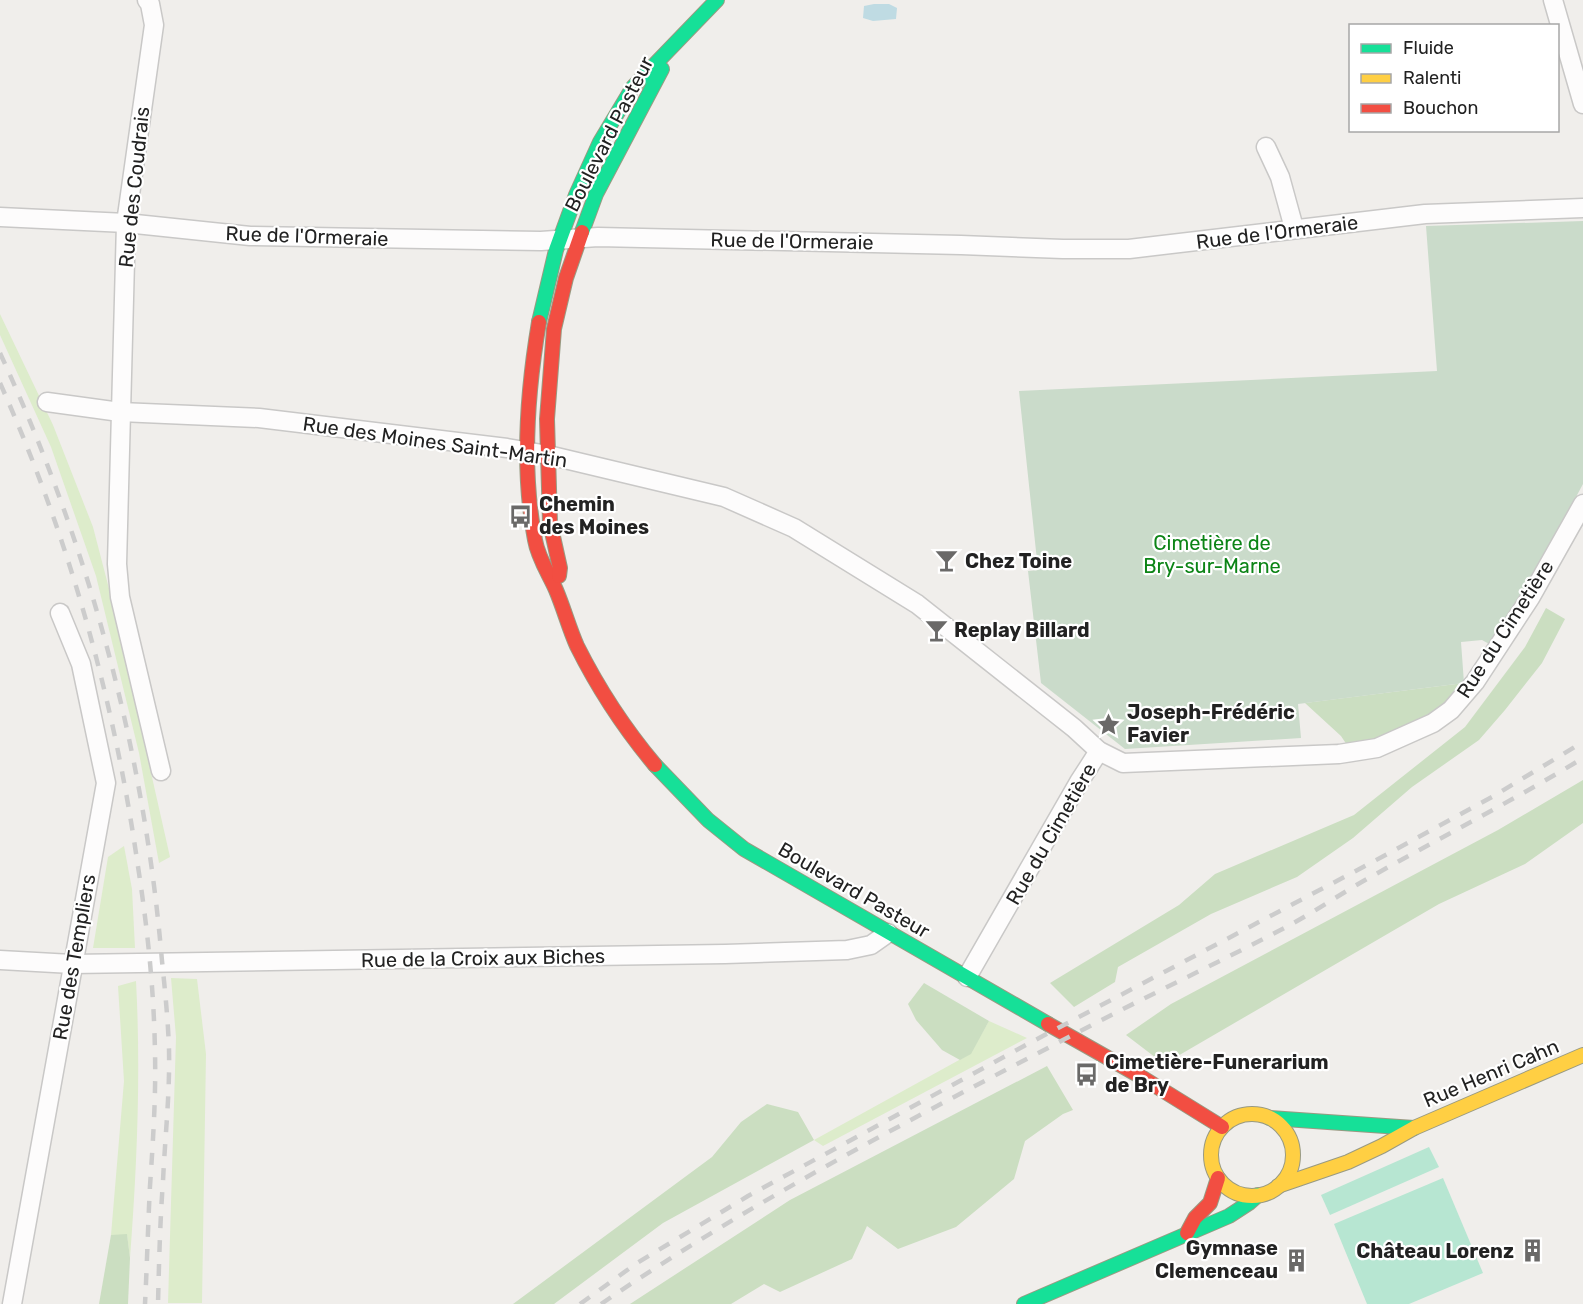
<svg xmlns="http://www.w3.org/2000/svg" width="1583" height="1304" font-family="Rubik,sans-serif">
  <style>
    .grass { fill: #ddeccb }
    .forest { fill: #cbdec1 }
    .cemetery { fill: #cadbca }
    .pitch { fill: #b7e6d2 }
    .water { fill: #bfdbe3 }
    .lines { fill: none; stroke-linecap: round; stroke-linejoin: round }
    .street-casing { stroke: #c9c8c7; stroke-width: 21 }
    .fast-casing { stroke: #999a82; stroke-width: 16 }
    .slow-casing { stroke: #999a82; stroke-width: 16 }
    .jam-casing { stroke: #999a82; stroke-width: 16 }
    .street { stroke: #fdfcfc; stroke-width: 18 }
    .fast { stroke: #16e098; stroke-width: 14 }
    .slow { stroke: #ffcf43; stroke-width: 14 }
    .jam { stroke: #f24e42; stroke-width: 14 }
    .rail { stroke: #ccc; stroke-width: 4.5; stroke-dasharray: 12 12; stroke-linecap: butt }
    .labels { text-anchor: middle; stroke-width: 4.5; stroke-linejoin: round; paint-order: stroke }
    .street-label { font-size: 20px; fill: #222; stroke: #fff }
    .poi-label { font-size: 20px; font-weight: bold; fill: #222; stroke: #fff; text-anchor: start }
    .park-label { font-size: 20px; fill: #0c8416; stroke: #fff }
  </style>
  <rect width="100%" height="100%" fill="#f0eeeb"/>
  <g class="grass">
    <polygon points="0,314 53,425 93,527 113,604 170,857 159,863 139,753 96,576 51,447 0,335"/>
    <polygon points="124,846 132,889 135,948 93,948 108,857"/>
    <polygon points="171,978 197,979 206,1054 202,1303 168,1303 176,1037"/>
    <path d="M136,981C141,1073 137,1166 130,1258L127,1235H111L124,1081L118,986Z"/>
    <polygon points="989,1021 1027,1038 823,1146 814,1140 970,1054"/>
  </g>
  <g class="forest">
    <polygon points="1546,608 1565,619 1542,663 1505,710 1479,740 1412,787 1353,838 1297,877 1211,914 1118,967 1115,982 1074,1007 1050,983 1179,905 1215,874 1354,815 1465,727 1525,647"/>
    <polygon points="1464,683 1441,713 1351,751 1341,736 1305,703"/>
    <polygon points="1583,780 1583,823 1525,864 1439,904 1164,1064 1126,1035 1171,1004 1498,830"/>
    <polygon points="924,983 989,1021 971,1054 960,1060 942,1050 916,1020 908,1004"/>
    <polygon points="1047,1066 1073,1110 1063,1114 1025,1141 1014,1179 956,1227 898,1249 867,1226 852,1259 780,1292 764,1284 731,1304 630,1304 790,1200"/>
    <polygon points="767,1104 798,1112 814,1140 663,1223 554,1304 513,1304 712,1157 741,1122"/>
    <polygon points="127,1234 130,1258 128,1304 99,1304 111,1235"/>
  </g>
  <polygon class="cemetery" points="1583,221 1583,484 1522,597 1491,645 1482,640 1461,642 1464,683 1298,704 1301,738 1125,749 1041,683 1028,571 1038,570 1019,391 1437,371 1426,226"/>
  <g class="pitch">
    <polygon points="1429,1147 1439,1167 1330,1215 1321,1195"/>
    <polygon points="1443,1178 1483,1273 1409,1304 1367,1304 1334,1224"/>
  </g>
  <polygon class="water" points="874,4 889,4 897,8 896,19 873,21 863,18 864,6"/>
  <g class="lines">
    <defs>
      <g id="street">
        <polyline points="147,0 150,4 154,25 126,223 117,564 120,597 161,771"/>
        <polyline points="1553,0 1583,104"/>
        <polyline points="1266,147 1280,177 1294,228"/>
        <polyline points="0,217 126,223 250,236 541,241 598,237 961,245 1063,249 1129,249 1425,214 1583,208"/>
        <polyline points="47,402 120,412 259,418 507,448 548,455 724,497 794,528 917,604 1074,728 1099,751 1123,763 1339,754 1377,748 1433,723 1451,710 1475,682 1530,598 1583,504"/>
        <polyline points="0,960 72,964 725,954 847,950 871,945 888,933"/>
        <polyline points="967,977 1079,782 1099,751"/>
        <polyline points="12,1304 106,783 81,664 60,613"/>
      </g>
      <g id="fast">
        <polyline points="582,232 596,194 662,69"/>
        <polyline points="539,322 556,250 576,195 600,142 633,87 717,0"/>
        <polyline points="655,765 708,820 744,849 1048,1024"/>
        <polyline points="1270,1118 1414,1128"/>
        <polyline points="1024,1304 1229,1216 1249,1203 1258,1195"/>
      </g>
      <g id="slow">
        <circle cx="1252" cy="1155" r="41"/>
        <polyline points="1278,1186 1348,1162 1382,1146 1414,1128 1583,1055"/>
      </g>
      <g id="jam">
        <path d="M539,322C527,393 521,468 535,540C538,558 549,574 556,590C564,609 569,628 577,646C598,688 624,728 655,765"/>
        <polyline points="559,576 560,568 550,523 547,419 554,329 566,278 582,232"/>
        <polyline points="1048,1024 1138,1075 1222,1127"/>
        <polyline points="1187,1233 1195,1218 1210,1203 1218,1178"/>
      </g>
    </defs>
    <use href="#street" class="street-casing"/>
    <use href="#fast" class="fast-casing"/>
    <use href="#slow" class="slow-casing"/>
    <use href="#jam" class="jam-casing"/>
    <use href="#street" class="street"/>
    <use href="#fast" class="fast"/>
    <use href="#slow" class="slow"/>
    <use href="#jam" class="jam"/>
    <g class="rail">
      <path d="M0,353C89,546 144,749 162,961C165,990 168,1020 169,1049C170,1094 165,1137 163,1181C160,1222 159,1263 158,1304"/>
      <path d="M0,383C68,535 113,695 137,860C147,924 154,988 155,1053C156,1097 153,1141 150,1186C148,1225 147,1265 145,1304"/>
      <polyline points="580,1304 637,1263 748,1196 1024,1046 1367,865 1492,797 1583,742"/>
      <path d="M601,1304C756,1198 925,1112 1092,1025C1157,991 1224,960 1288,926C1318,910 1346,890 1376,874C1445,835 1516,799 1583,758"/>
    </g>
  </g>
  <defs>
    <symbol id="bus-bare" viewBox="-9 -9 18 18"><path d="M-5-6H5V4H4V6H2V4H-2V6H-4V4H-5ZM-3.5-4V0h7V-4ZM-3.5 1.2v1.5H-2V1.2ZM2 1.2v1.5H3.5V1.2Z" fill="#6a6968" stroke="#fff" stroke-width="2.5" paint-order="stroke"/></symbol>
    <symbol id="bar-bare" viewBox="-9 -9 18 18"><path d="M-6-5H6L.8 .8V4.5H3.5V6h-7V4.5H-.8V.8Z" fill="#6a6968" stroke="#fff" stroke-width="2.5" paint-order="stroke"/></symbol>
    <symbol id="sight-bare" viewBox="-9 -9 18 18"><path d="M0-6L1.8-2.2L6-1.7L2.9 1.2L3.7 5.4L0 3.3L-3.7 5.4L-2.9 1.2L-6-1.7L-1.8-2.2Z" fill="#6a6968" stroke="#fff" stroke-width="2.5" paint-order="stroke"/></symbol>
    <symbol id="building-bare" viewBox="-9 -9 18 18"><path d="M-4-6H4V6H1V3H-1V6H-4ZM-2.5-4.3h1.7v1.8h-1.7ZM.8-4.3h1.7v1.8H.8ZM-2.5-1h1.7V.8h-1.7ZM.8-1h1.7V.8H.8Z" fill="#6a6968" stroke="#fff" stroke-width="2.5" paint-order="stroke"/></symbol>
  </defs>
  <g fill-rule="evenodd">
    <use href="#bus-bare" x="504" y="500" width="33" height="33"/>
    <use href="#bar-bare" x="930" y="544" width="33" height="33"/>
    <use href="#bar-bare" x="920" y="614" width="33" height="33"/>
    <use href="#sight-bare" x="1092" y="708" width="33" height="33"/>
    <use href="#bus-bare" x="1070" y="1058" width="33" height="33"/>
    <use href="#building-bare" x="1516" y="1234" width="33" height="33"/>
    <use href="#building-bare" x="1280" y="1244" width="33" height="33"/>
  </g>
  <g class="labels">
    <g class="street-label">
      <text transform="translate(609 134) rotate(-63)" y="7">Boulevard Pasteur</text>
      <text transform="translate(134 187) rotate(-84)" y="7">Rue des Coudrais</text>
      <text transform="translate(1277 232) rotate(-7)" y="7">Rue de l'Ormeraie</text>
      <text transform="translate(307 236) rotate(2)" y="7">Rue de l'Ormeraie</text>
      <text transform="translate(792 241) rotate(1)" y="7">Rue de l'Ormeraie</text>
      <text transform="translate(435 442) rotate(8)" y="7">Rue des Moines Saint-Martin</text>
      <text transform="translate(1505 629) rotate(-57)" y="7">Rue du Cimetière</text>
      <text transform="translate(1051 834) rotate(-60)" y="7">Rue du Cimetière</text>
      <text transform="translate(854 890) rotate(30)" y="7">Boulevard Pasteur</text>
      <text transform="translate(74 957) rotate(-80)" y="7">Rue des Templiers</text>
      <text transform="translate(483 958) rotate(-1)" y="7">Rue de la Croix aux Biches</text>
      <text transform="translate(1491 1073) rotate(-23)" y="7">Rue Henri Cahn</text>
    </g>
    <g class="poi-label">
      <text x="539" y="511">Chemin<tspan x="539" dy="23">des Moines</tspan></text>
      <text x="965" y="568">Chez Toine</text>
      <text x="954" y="637">Replay Billard</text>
      <text x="1127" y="719">Joseph-Frédéric<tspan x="1127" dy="23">Favier</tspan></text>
      <text x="1105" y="1069">Cimetière-Funerarium<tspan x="1105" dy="23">de Bry</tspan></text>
      <text x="1278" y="1255" text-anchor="end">Gymnase<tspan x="1278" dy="23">Clemenceau</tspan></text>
      <text x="1514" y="1258" text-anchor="end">Château Lorenz</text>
    </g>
    <g class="park-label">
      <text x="1212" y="550">Cimetière de<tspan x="1212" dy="23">Bry-sur-Marne</tspan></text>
    </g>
  </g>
  <rect x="1349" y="24" width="210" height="108" fill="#ffffff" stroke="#a7a7a7" stroke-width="1.5"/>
  <rect x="1361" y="44" width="30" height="9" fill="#16e098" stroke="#a7a7a7" stroke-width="1.5"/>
  <text x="1403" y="54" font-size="18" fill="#222222">Fluide</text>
  <rect x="1361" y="74" width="30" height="9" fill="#ffcf43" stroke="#a7a7a7" stroke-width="1.5"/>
  <text x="1403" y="84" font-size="18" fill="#222222">Ralenti</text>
  <rect x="1361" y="104" width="30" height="9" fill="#f24e42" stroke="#a7a7a7" stroke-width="1.5"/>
  <text x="1403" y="114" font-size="18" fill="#222222">Bouchon</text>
</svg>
